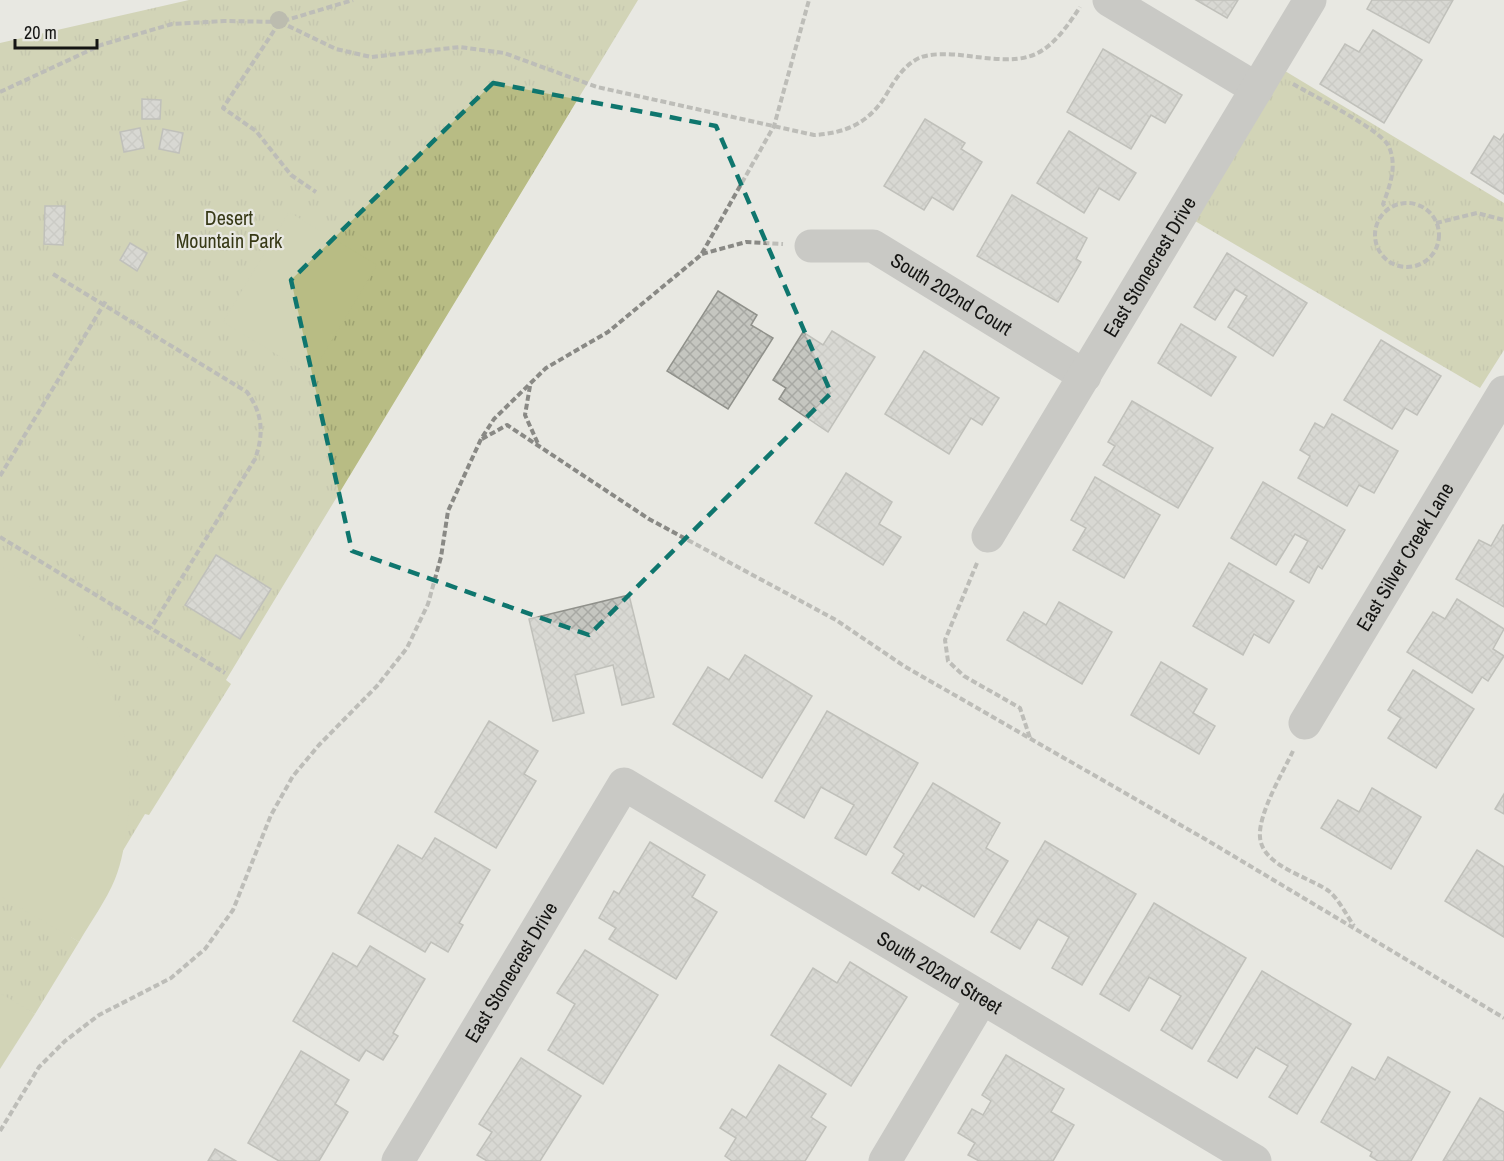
<svg xmlns="http://www.w3.org/2000/svg" width="1504" height="1161" font-family="'Archivo Narrow',sans-serif">
  <style>
    .grass { fill: url(#grass-tufts) }
    .pitch { fill: #b8bc84 }
    .building { fill: url(#building-cross-hatch); stroke: #90918b; stroke-width: 1.5 }
    .lines { fill: none; stroke-linecap: round; stroke-linejoin: round }
    .path { stroke: #898985; stroke-width: 4; stroke-dasharray: 6 3; stroke-linecap: butt }
    .minor { stroke: #a4a4a2; stroke-width: 33 }
    .tree { fill: #878872 }
    .marked { fill: none; stroke: #0f766e; stroke-width: 4.5; stroke-dasharray: 12 8; stroke-linejoin: round }
    .labels { text-anchor: middle; stroke-width: 4.5; stroke-linejoin: round; paint-order: stroke }
    .park-label { font-size: 20px; fill: #373916; stroke: #e8e8e2 }
    .street-label { font-size: 20px; fill: #151513; stroke: #e8e8e2 }
  </style>
  <defs>
    <pattern id="grass-tufts" width="24" height="20" patternUnits="userSpaceOnUse" patternTransform="scale(1.5)"><rect width="24" height="20" fill="#b8bc84"/><path d="M3 7l-1-3M5 7V3M7 7l1-3M15 17l-1-3M17 17v-4M19 17l1-3" fill="none" stroke="#9da171"/></pattern>
    <pattern id="building-cross-hatch" width="8" height="8" patternUnits="userSpaceOnUse" patternTransform="scale(1.5)"><rect width="8" height="8" fill="#c5c6c0"/><path d="M0 0l8 8M0 8l8-8" fill="none" stroke="#a8a9a4"/></pattern>
  </defs>
  <rect width="100%" height="100%" fill="#e8e8e2"/>
  <g class="grass">
    <polygon points="189,0 638,0 226,680 231,684 149,815 145,814 71,937 79,942 35,1014 27,1010 0,1054 0,43"/>
    <polygon points="1285,71 1504,203 1504,350 1480,388 1195,221"/>
  </g>
  <g class="pitch">
    <polygon points="289,212 377,265 311,375 223,322"/>
    <path d="M0,566C92,619 143,719 127,825C125,842 122,862 115,879C106,901 91,921 79,942L0,896Z"/>
    <polygon points="0,993 35,1014 0,1069"/>
  </g>
  <g class="building">
    <polygon points="1196,0 1238,0 1227,18"/>
    <polygon points="1372,0 1453,0 1429,43 1367,9"/>
    <polygon points="1373,30 1422,60 1384,123 1320,84 1345,44 1359,52"/>
    <polygon points="1103,49 1182,95 1165,123 1151,115 1131,149 1067,112"/>
    <polygon points="142,99 161,100 160,119 142,119"/>
    <polygon points="925,119 965,143 961,149 982,162 953,210 932,197 924,210 884,186"/>
    <polygon points="140,128 144,148 124,152 120,132"/>
    <polygon points="163,129 183,133 179,153 159,149"/>
    <polygon points="1069,131 1136,173 1119,200 1099,188 1084,213 1037,183"/>
    <polygon points="1504,134 1504,194 1471,173 1494,136 1500,140"/>
    <polygon points="1012,195 1087,238 1076,259 1081,262 1058,302 977,256"/>
    <polygon points="45,206 65,206 63,245 44,244"/>
    <polygon points="130,243 147,253 137,271 120,260"/>
    <polygon points="1227,253 1307,303 1273,356 1228,327 1247,296 1235,289 1215,320 1194,307"/>
    <polygon points="718,291 757,315 751,325 773,338 728,409 667,371"/>
    <polygon points="1181,324 1236,357 1211,396 1158,363"/>
    <polygon points="832,331 875,357 828,432 779,399 786,388 773,380 803,332 823,345"/>
    <polygon points="1381,340 1441,376 1417,415 1405,408 1392,429 1344,400"/>
    <polygon points="924,351 999,398 982,425 971,418 949,454 885,414"/>
    <polygon points="1132,401 1213,448 1178,508 1103,465 1115,446 1108,442"/>
    <polygon points="1332,414 1398,451 1374,493 1359,485 1347,506 1298,478 1310,456 1300,450 1315,423 1324,428"/>
    <polygon points="846,473 892,502 879,524 901,537 883,565 815,523"/>
    <polygon points="1095,477 1160,515 1124,578 1073,550 1086,528 1071,520"/>
    <polygon points="1263,482 1345,530 1322,569 1318,566 1309,583 1290,572 1308,541 1295,534 1276,565 1231,538"/>
    <polygon points="1503,525 1504,525 1504,607 1456,579 1479,540 1491,546"/>
    <polygon points="216,555 271,589 240,639 185,605"/>
    <polygon points="1229,563 1294,601 1269,643 1254,634 1243,655 1193,626"/>
    <polygon points="629,595 654,697 622,705 613,665 575,675 584,713 553,721 529,619"/>
    <polygon points="1457,599 1504,629 1493,649 1504,656 1488,681 1482,677 1472,693 1407,652 1433,612 1445,619"/>
    <polygon points="1059,602 1112,632 1082,684 1007,640 1024,612 1046,625"/>
    <polygon points="745,655 812,696 762,778 673,724 708,667 729,680"/>
    <polygon points="1161,662 1207,689 1193,713 1215,726 1199,754 1131,715"/>
    <polygon points="1413,670 1474,709 1436,768 1388,738 1401,718 1388,710"/>
    <polygon points="827,711 918,763 866,855 835,838 854,805 821,787 804,818 775,801"/>
    <polygon points="489,721 538,751 524,774 536,781 496,848 435,812"/>
    <polygon points="933,783 1000,823 986,848 1008,861 974,917 922,885 919,890 892,873 904,854 894,847"/>
    <polygon points="1372,788 1421,817 1391,869 1321,828 1338,800 1359,812"/>
    <polygon points="1504,794 1504,814 1495,809"/>
    <polygon points="435,838 490,870 459,923 463,925 448,952 431,942 425,952 358,913 398,845 422,859"/>
    <polygon points="1045,841 1136,894 1082,985 1052,968 1069,937 1038,919 1020,949 991,932"/>
    <polygon points="650,842 705,875 692,897 717,912 676,979 609,939 616,928 599,918 614,891 619,894"/>
    <polygon points="1477,850 1504,867 1504,937 1445,901"/>
    <polygon points="1154,903 1246,958 1192,1049 1161,1030 1181,996 1149,977 1129,1011 1100,994"/>
    <polygon points="370,946 425,979 393,1033 398,1036 383,1060 366,1050 359,1061 293,1021 333,953 357,967"/>
    <polygon points="585,950 658,995 603,1084 548,1050 575,1004 557,993"/>
    <polygon points="850,962 907,997 851,1086 771,1035 813,968 837,983"/>
    <polygon points="1262,971 1351,1024 1297,1114 1269,1097 1288,1066 1256,1047 1237,1078 1208,1061"/>
    <polygon points="301,1051 349,1080 335,1104 348,1112 319,1161 279,1161 248,1143"/>
    <polygon points="1006,1055 1064,1089 1051,1112 1074,1125 1053,1161 979,1161 968,1155 975,1143 958,1133 972,1109 983,1115 991,1101 982,1095"/>
    <polygon points="1388,1057 1450,1092 1411,1161 1378,1161 1370,1156 1372,1152 1321,1122 1352,1067 1375,1080"/>
    <polygon points="521,1058 581,1096 540,1161 487,1161 477,1155 492,1132 479,1124"/>
    <polygon points="779,1065 826,1094 811,1117 826,1127 805,1161 732,1161 725,1156 736,1138 720,1128 732,1109 746,1118"/>
    <polygon points="1480,1098 1504,1112 1504,1161 1443,1161"/>
    <polygon points="215,1149 236,1161 208,1161"/>
  </g>
  <g class="lines">
    <g class="path">
      <path d="M280,22L336,49L371,57L460,47L504,53L597,87L814,135C846,133 869,123 886,95C895,80 903,66 919,58C930,53 949,54 960,55C1025,63 1042,66 1080,7"/>
      <polyline points="279,23 223,108 256,131 291,175 316,192"/>
      <path d="M1293,84C1312,95 1379,129 1388,145C1398,164 1390,186 1383,204L1388,210"/>
      <polyline points="0,92 101,45 172,24 224,21 280,22 353,0"/>
      <circle cx="1407" cy="235" r="32"/>
      <polyline points="1436,223 1477,213 1504,220"/>
      <polyline points="702,254 746,242 783,244"/>
      <path d="M53,274L247,392C263,414 264,434 255,459L151,628"/>
      <polyline points="530,386 525,415 539,446"/>
      <polyline points="482,439 507,425 649,519 836,620 904,666 1205,839 1504,1018"/>
      <polyline points="0,476 107,299"/>
      <polyline points="0,537 225,673"/>
      <polyline points="977,563 945,640 948,661 964,676 1020,708 1030,738"/>
      <path d="M1293,751C1283,772 1258,814 1260,837C1262,867 1311,877 1330,892C1339,900 1347,916 1354,926"/>
      <polyline points="0,1131 39,1067 65,1041 99,1015 171,978 205,949 233,910 271,815 293,776 319,745 377,686 407,648 428,604 441,557 448,511 481,439 494,419 546,368 608,332 701,255 774,126 809,0"/>
    </g>
    <g class="minor">
      <polyline points="1109,0 1257,89"/>
      <path id="s1" d="M811,246H873L1085,376"/>
      <path id="s2" d="M988,536L1310,0"/>
      <path id="s3" d="M1305,723L1504,392"/>
      <path id="s4" d="M398,1161L624,784L1255,1161"/>
      <polyline points="885,1161 982,998"/>
    </g>
  </g>
  <circle class="tree" cx="279" cy="20" r="9"/>
  <path d="M0 0H1504V1161H0ZM493,83L716,126L831,393L589,635L352,551L291,280Z" fill="#e8e8e2" fill-opacity=".55" fill-rule="evenodd"/>
  <path class="marked" d="M493,83L716,126L831,393L589,635L352,551L291,280Z"/>
  <g class="labels">
    <g class="park-label">
      <text x="229" y="225">Desert<tspan x="229" dy="23">Mountain Park</tspan></text>
    </g>
    <g class="street-label">
      <text dy="7" stroke="none"><textPath href="#s2" startOffset="314">East Stonecrest Drive</textPath></text>
      <text dy="7" stroke="none"><textPath href="#s1" startOffset="154">South 202nd Court</textPath></text>
      <text dy="7" stroke="none"><textPath href="#s3" startOffset="194">East Silver Creek Lane</textPath></text>
      <text dy="7" stroke="none"><textPath href="#s4" startOffset="220">East Stonecrest Drive</textPath></text>
      <text dy="7" stroke="none"><textPath href="#s4" startOffset="807">South 202nd Street</textPath></text>
    </g>
  </g>
  <path d="M15 39v9h82v-9" fill="none" stroke="#151513" stroke-width="3"/>
  <text x="24" y="39" font-size="18" fill="#151513" stroke="#e8e8e2" stroke-width="4.5" paint-order="stroke">20 m</text>
</svg>
